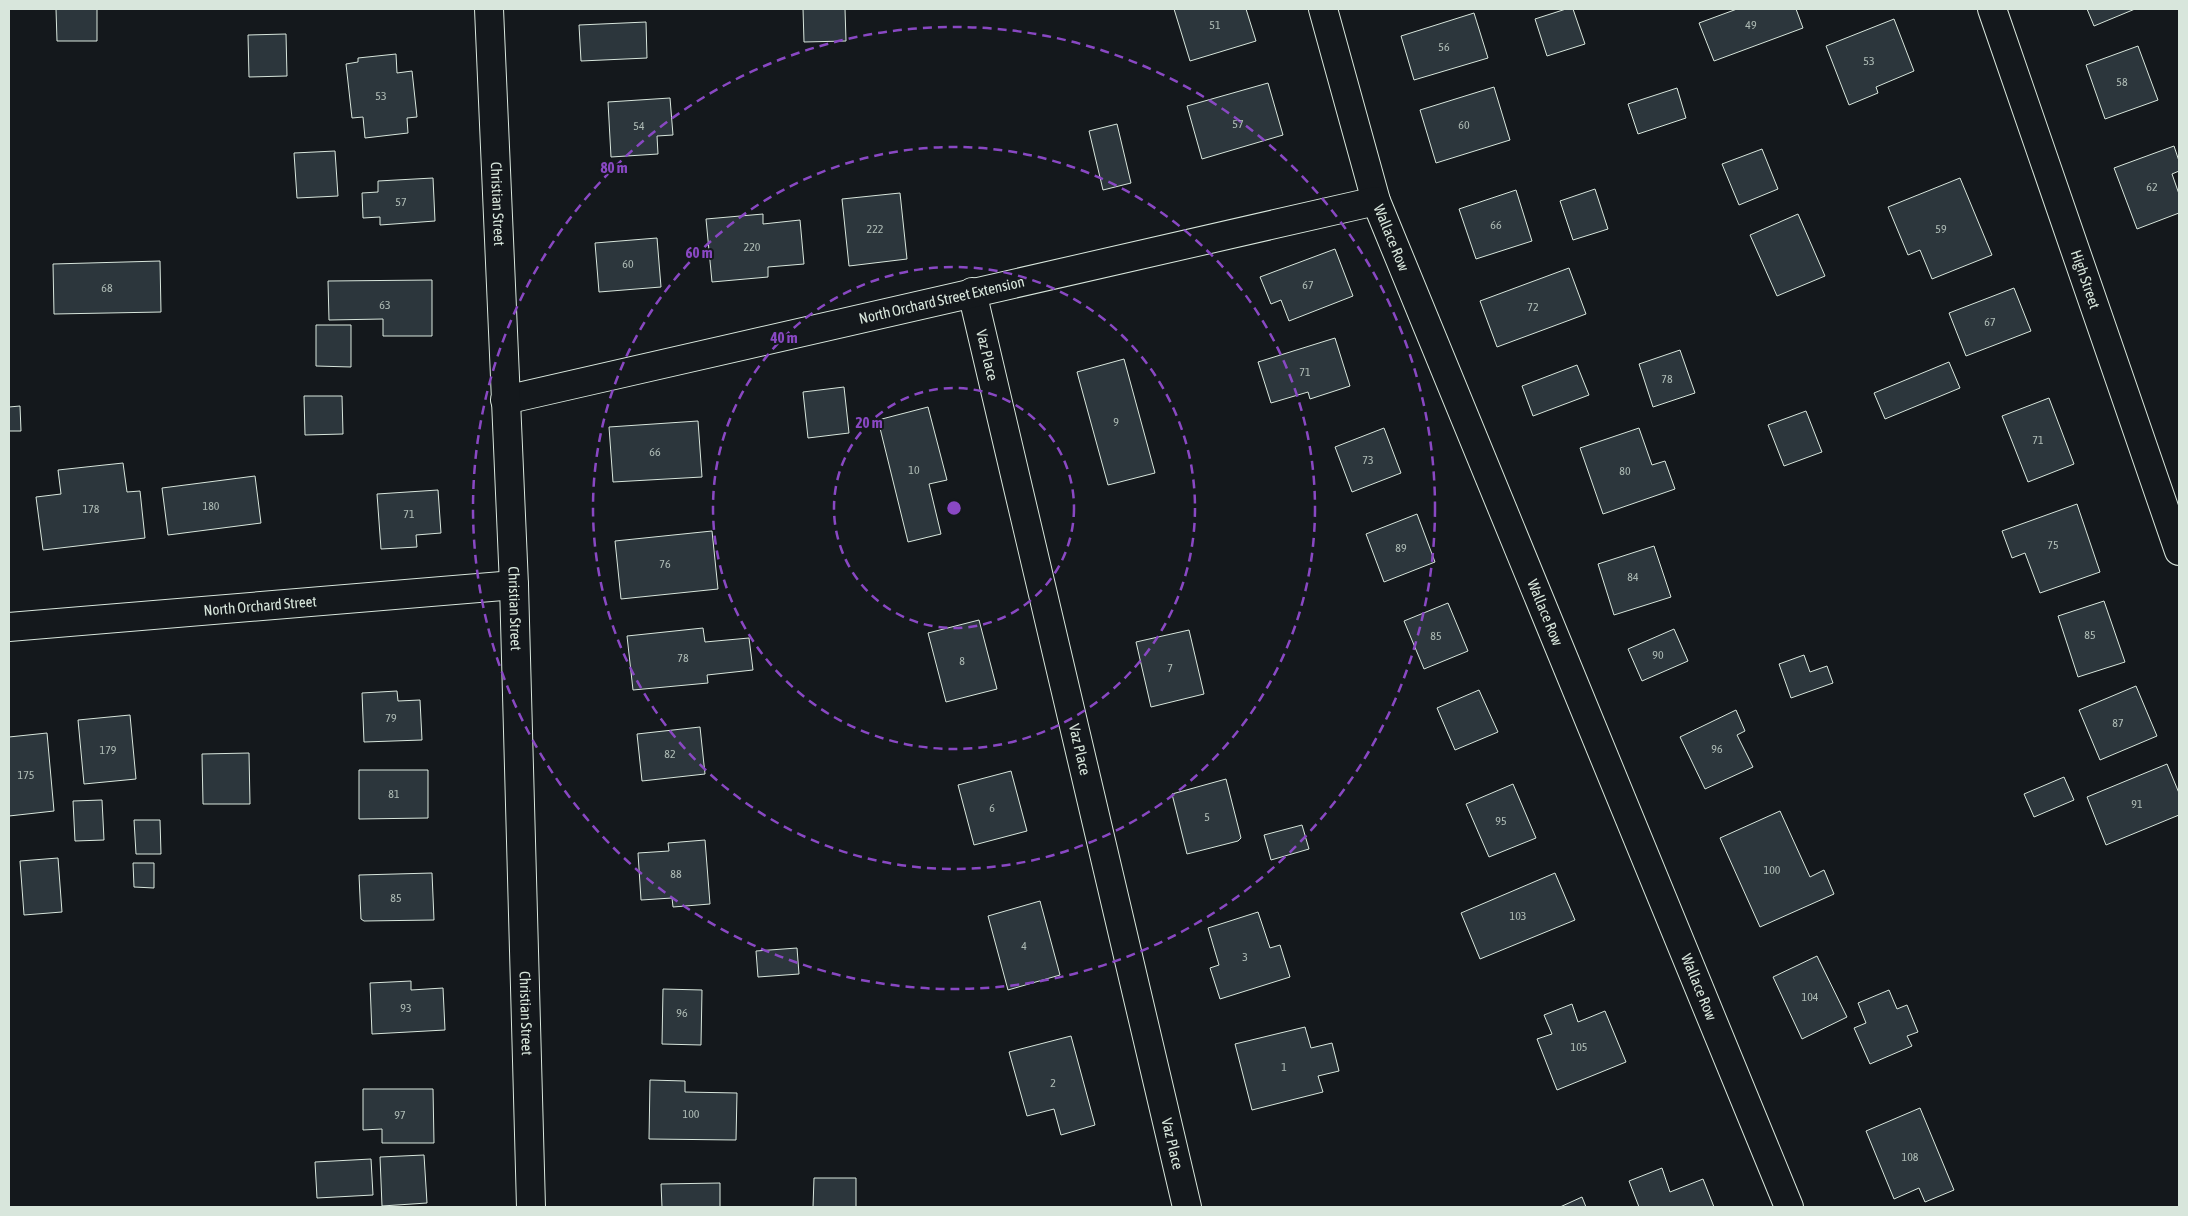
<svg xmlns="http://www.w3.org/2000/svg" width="2188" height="1216" font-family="'Asap Condensed',sans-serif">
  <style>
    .building { fill: #2c363c; stroke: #d8e6dc }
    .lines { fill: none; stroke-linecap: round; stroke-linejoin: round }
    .minor-casing { stroke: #d8e6dc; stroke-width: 30 }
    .secondary-casing { stroke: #d8e6dc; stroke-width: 30 }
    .minor { stroke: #14181c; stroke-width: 28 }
    .secondary { stroke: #14181c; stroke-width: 28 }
    .ring { fill: none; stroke: #8948c3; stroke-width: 2.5; stroke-dasharray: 9 6 }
    .labels { text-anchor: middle; stroke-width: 4; stroke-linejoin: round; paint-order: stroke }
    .number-label { font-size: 12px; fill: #adbab4 }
    .street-label { font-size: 15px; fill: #d8e6dc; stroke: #14181c }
    .centre { fill: #8948c3; stroke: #14181c; stroke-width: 2.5 }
    .ring-label { font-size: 15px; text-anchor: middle; font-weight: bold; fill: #8948c3; stroke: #14181c; stroke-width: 4; stroke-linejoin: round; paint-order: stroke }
  </style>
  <rect width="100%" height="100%" fill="#14181c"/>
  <g class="building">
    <polygon points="56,9 97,9 97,41 57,41"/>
    <polygon points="803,9 845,9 846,41 804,42"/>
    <polygon points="1174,9 1246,9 1256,41 1190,61"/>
    <polygon points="1566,9 1573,9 1585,44 1547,56 1535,19"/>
    <polygon points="1737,9 1796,9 1803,28 1714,61 1699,23"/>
    <polygon points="2087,9 2135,9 2094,26"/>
    <polygon points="1474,13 1488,58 1414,80 1401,36"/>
    <polygon points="1894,19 1914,71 1876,87 1878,93 1849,105 1826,46"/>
    <polygon points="646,22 647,58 581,61 579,25"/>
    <polygon points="286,34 287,76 249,77 248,35"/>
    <polygon points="2138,46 2158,100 2105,119 2086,65"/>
    <polygon points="396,54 397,73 412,71 417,117 407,118 408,133 365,138 363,117 352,118 346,64 358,62 358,58"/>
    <polygon points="1268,83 1283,135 1202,159 1187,106"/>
    <polygon points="1494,87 1510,140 1436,163 1420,110"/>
    <polygon points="1677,88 1686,118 1638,134 1628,104"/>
    <polygon points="670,98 673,135 657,136 658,154 611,157 608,102"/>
    <polygon points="1117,124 1131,183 1103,190 1089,131"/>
    <polygon points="2174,146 2179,161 2179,171 2172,174 2179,194 2179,213 2137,229 2114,168"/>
    <polygon points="1762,149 1778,189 1739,205 1722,164"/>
    <polygon points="335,151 338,196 297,198 294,153"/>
    <polygon points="433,178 435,221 380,225 380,217 363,218 362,193 378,192 378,181"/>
    <polygon points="1960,178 1992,255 1932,279 1920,250 1908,255 1888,207"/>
    <polygon points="1595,189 1608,229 1573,240 1560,201"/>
    <polygon points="1516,190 1532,241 1476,259 1459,209"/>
    <polygon points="900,193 907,259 849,266 842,199"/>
    <polygon points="763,214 763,224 800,220 804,264 768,267 768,277 712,282 706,219"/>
    <polygon points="1798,214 1825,276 1777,296 1750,235"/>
    <polygon points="657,238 661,287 599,292 595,243"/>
    <polygon points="1335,249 1353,296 1289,321 1281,300 1271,304 1260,277"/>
    <polygon points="160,261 161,312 54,314 53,264"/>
    <polygon points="1569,268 1586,314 1497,347 1480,301"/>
    <polygon points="432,280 432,336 383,336 383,319 329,320 328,281"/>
    <polygon points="2014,288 2031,331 1966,356 1949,313"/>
    <polygon points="316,325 351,325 351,367 316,366"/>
    <polygon points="1335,338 1350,386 1310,399 1308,392 1271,403 1258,362"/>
    <polygon points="1680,350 1695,393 1653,407 1639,364"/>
    <polygon points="1124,359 1155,473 1108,485 1077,372"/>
    <polygon points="1949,362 1960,388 1885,419 1874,393"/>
    <polygon points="1577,365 1589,395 1533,416 1522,386"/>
    <polygon points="844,387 849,433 808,438 803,392"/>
    <polygon points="304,396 342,396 343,434 305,435"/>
    <polygon points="2049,398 2074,464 2028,482 2002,416"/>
    <polygon points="20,406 21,431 9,431 9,407"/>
    <polygon points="928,407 947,480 929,484 941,534 908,542 878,420"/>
    <polygon points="1806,411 1822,452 1784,466 1768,425"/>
    <polygon points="698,421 702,477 613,482 609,427"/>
    <polygon points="1384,428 1401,473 1352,492 1335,447"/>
    <polygon points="1639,428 1652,465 1665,461 1675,489 1603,514 1580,448"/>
    <polygon points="123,463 127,492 140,491 145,538 43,550 36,497 61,494 58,470"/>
    <polygon points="255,476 261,523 168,535 162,488"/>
    <polygon points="438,490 441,533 416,535 417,547 381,549 377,494"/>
    <polygon points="2077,504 2100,572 2040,593 2025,553 2012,558 2002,531"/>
    <polygon points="1417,514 1435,562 1384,582 1366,534"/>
    <polygon points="712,531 718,589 621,599 615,541"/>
    <polygon points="1654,546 1671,597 1614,615 1598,564"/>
    <polygon points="2104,601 2125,662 2078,677 2058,616"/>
    <polygon points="1448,603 1468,651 1424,669 1404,621"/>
    <polygon points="979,620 997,689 946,702 928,633"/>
    <polygon points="703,628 705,642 749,638 753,670 707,675 708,683 633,690 627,636"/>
    <polygon points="1674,629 1688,661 1642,681 1628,649"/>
    <polygon points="1189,630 1204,694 1151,707 1136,642"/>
    <polygon points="1804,655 1810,672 1827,666 1833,683 1791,698 1779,664"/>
    <polygon points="2136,686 2157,736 2100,760 2079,710"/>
    <polygon points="1479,690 1498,732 1455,750 1437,708"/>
    <polygon points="397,691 398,701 420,700 422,740 364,742 362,693"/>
    <polygon points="1736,710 1745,731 1737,735 1753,767 1705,789 1680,737"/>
    <polygon points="130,715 136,779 84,784 78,720"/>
    <polygon points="700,727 705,774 642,781 637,734"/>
    <polygon points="47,733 54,811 9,816 9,737"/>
    <polygon points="249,753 250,804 203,804 202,754"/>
    <polygon points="2167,764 2179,793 2179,815 2106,845 2087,797"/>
    <polygon points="359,770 428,770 428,818 359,819"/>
    <polygon points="1011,771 1027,831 974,845 958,785"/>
    <polygon points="2064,777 2074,800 2034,817 2024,794"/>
    <polygon points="1226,779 1241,838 1238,841 1187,854 1172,794"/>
    <polygon points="1513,784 1536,838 1489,857 1466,804"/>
    <polygon points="102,800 104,840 75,841 73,801"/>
    <polygon points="1780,811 1810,877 1824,870 1834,894 1760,927 1720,838"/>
    <polygon points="134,820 160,820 161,854 136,854"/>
    <polygon points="1302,825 1309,849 1271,860 1264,835"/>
    <polygon points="705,840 710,904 673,907 672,898 641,900 638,853 669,851 668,843"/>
    <polygon points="58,858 62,912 24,915 20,861"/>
    <polygon points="133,863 154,863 154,888 134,887"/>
    <polygon points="432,873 434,920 364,921 361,919 359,875"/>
    <polygon points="1555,873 1575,920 1480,959 1461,913"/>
    <polygon points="1040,901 1060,975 1008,990 988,916"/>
    <polygon points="1258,912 1270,948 1280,945 1290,977 1220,999 1210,968 1219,965 1208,928"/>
    <polygon points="797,948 799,974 758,977 756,951"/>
    <polygon points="1817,956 1847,1017 1802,1039 1773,977"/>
    <polygon points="411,981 411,990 443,988 445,1030 372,1034 370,983"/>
    <polygon points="663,989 702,990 701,1045 662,1044"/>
    <polygon points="1889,990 1897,1009 1907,1005 1918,1032 1907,1036 1912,1046 1870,1064 1854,1028 1866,1023 1858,1003"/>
    <polygon points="1572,1004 1578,1022 1605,1011 1626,1062 1557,1090 1537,1039 1552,1034 1544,1015"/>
    <polygon points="1305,1027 1311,1048 1332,1043 1339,1071 1318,1076 1323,1092 1252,1110 1235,1044"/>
    <polygon points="1071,1036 1095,1125 1061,1135 1054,1109 1027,1116 1009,1052"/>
    <polygon points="650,1080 685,1081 685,1092 737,1093 736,1140 649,1139"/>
    <polygon points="363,1089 433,1089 434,1143 382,1143 382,1129 363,1130"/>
    <polygon points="1920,1108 1954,1190 1925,1202 1919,1188 1894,1199 1866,1131"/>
    <polygon points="424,1155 427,1203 382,1206 380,1157"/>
    <polygon points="371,1159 373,1195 317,1198 315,1162"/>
    <polygon points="1662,1168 1670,1192 1703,1179 1714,1207 1639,1207 1629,1181"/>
    <polygon points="814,1178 856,1178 856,1207 813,1207"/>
    <polygon points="720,1183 720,1207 662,1207 661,1184"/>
    <polygon points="1582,1197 1586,1207 1560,1207"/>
  </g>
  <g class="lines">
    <defs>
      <g id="minor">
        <path id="s1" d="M1323,9L1376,201L1789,1207"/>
        <path id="s2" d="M1992,9L2179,551"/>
        <path id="s3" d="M972,292L1187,1207"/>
        <path id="s4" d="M505,400L1376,201"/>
        <path id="s5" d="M9,627L514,585"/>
      </g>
      <g id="secondary">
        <path id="s6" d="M489,9L514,585L531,1207"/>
      </g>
    </defs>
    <use href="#minor" class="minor-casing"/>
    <use href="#secondary" class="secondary-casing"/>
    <use href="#minor" class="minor"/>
    <use href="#secondary" class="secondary"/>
  </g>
  <g class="ring">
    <circle cx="954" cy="508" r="120"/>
    <circle cx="954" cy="508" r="241"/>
    <circle cx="954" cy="508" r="361"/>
    <circle cx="954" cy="508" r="481"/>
  </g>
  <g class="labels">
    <g class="number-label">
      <text x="1215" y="29">51</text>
      <text x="1751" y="29">49</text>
      <text x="1444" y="51">56</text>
      <text x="1869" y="65">53</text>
      <text x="2122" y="86">58</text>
      <text x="381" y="100">53</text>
      <text x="1238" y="128">57</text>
      <text x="1464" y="129">60</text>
      <text x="639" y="130">54</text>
      <text x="2152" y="191">62</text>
      <text x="401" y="206">57</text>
      <text x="1496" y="229">66</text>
      <text x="875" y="233">222</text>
      <text x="1941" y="233">59</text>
      <text x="752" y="251">220</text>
      <text x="628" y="268">60</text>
      <text x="1308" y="289">67</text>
      <text x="107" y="292">68</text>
      <text x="385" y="309">63</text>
      <text x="1533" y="311">72</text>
      <text x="1990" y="326">67</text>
      <text x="1305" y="376">71</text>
      <text x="1667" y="383">78</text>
      <text x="1116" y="426">9</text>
      <text x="2038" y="444">71</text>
      <text x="655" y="456">66</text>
      <text x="1368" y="464">73</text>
      <text x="914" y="474">10</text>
      <text x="1625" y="475">80</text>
      <text x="211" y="510">180</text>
      <text x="91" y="513">178</text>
      <text x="409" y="518">71</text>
      <text x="2053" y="549">75</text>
      <text x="1401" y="552">89</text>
      <text x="665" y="568">76</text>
      <text x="1633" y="581">84</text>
      <text x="2090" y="639">85</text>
      <text x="1436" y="640">85</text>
      <text x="1658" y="659">90</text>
      <text x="683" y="662">78</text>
      <text x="962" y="665">8</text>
      <text x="1170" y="672">7</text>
      <text x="391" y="722">79</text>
      <text x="2118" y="727">87</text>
      <text x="1717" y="753">96</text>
      <text x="108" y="754">179</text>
      <text x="670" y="758">82</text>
      <text x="26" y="779">175</text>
      <text x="394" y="798">81</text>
      <text x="2137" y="808">91</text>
      <text x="992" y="812">6</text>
      <text x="1207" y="821">5</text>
      <text x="1501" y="825">95</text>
      <text x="1772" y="874">100</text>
      <text x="676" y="878">88</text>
      <text x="396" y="902">85</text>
      <text x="1518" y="920">103</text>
      <text x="1024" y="950">4</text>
      <text x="1245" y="961">3</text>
      <text x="1810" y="1001">104</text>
      <text x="406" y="1012">93</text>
      <text x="682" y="1017">96</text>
      <text x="1579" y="1051">105</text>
      <text x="1284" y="1071">1</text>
      <text x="1053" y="1087">2</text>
      <text x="691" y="1118">100</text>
      <text x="400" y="1119">97</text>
      <text x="1910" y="1161">108</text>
    </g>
    <g class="street-label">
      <text dy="5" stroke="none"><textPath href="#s6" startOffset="195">Christian Street</textPath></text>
      <text dy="5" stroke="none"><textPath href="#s1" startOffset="239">Wallace Row</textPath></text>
      <text dy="5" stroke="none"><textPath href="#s2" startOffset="286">High Street</textPath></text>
      <text dy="5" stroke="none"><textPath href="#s4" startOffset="448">North Orchard Street Extension</textPath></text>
      <text dy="5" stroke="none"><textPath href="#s3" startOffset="65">Vaz Place</textPath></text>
      <text dy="5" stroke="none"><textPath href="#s5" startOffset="252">North Orchard Street</textPath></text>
      <text dy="5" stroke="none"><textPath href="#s6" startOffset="600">Christian Street</textPath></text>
      <text dy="5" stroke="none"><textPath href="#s1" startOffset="644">Wallace Row</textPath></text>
      <text dy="5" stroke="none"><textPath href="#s3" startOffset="470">Vaz Place</textPath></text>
      <text dy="5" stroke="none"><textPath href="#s1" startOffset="1049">Wallace Row</textPath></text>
      <text dy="5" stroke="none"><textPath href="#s6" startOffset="1005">Christian Street</textPath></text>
      <text dy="5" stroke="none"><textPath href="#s3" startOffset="875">Vaz Place</textPath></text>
    </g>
  </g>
  <circle cx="954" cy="508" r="8" class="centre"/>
  <g class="ring-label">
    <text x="614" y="173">80 m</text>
    <text x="699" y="258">60 m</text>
    <text x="784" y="343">40 m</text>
    <text x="869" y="428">20 m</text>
  </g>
  <rect width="2188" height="1216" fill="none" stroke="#d8e6dc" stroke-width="20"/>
</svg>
